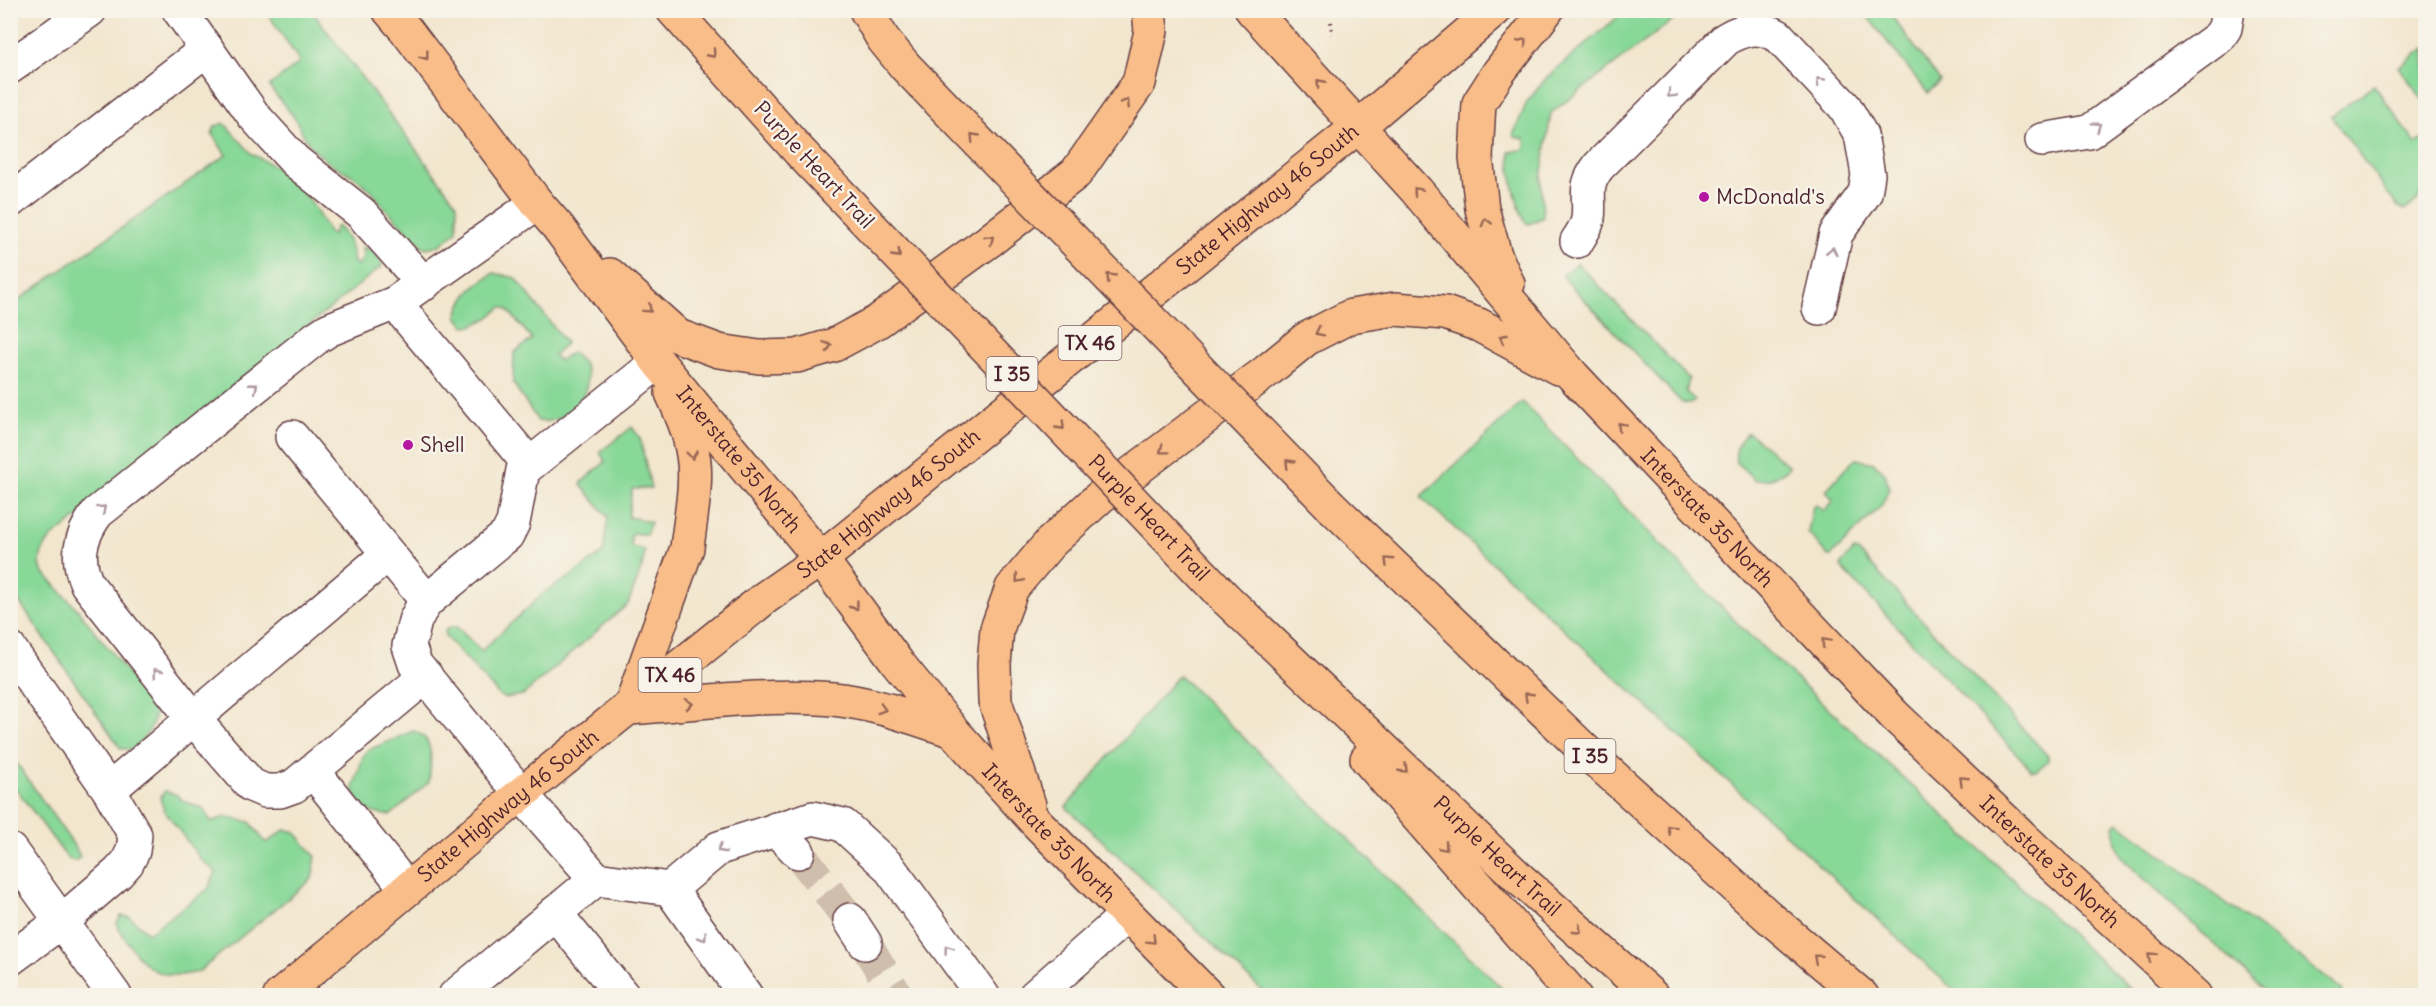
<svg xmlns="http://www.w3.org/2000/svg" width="2436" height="1006" font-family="Delius,sans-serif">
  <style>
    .green { fill: #88d898; stroke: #697c62; stroke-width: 1.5 }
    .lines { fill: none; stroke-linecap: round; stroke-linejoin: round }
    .minor-tunnel { stroke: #d0bead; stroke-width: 33; stroke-dasharray: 33 16; stroke-linecap: butt }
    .minor-casing { stroke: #633d43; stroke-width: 36 }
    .major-casing { stroke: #633d43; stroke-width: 36 }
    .highway-casing { stroke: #633d43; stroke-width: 36 }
    .path { stroke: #633d43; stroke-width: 4; stroke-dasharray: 1.5 4.5; stroke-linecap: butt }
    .minor { stroke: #fff; stroke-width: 33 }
    .major { stroke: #f8bd89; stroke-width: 33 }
    .highway { stroke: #f8bd89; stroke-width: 33 }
    .highway-bridge-casing { stroke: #633d43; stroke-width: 36; stroke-linecap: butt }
    .highway-bridge { stroke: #f8bd89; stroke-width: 33 }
    .oneway { stroke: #986655 }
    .oneway2 { stroke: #ae9aa0 }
    .poi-dot { fill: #b5179e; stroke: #f7f3e8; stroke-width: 2 }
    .labels { text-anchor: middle; stroke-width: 5; stroke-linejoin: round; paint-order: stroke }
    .shield { fill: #f7f3e8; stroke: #7e5f64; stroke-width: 1.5 }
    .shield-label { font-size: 20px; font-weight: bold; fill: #4a1f2b }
    .street-label { font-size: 21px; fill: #4a1f2b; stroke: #f7f3e8 }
    .poi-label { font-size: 21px; fill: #4a1f2b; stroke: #f7f3e8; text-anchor: start }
  </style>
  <rect width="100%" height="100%" fill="#f7f3e8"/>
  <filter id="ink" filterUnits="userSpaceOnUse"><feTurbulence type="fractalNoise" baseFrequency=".0167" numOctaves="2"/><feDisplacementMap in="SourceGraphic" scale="12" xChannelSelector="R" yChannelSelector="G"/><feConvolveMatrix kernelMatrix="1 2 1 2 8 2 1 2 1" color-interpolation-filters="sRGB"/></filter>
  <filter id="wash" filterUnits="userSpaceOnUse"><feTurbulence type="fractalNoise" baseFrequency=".008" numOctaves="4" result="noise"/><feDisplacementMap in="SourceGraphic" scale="24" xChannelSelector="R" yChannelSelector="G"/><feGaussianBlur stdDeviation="1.35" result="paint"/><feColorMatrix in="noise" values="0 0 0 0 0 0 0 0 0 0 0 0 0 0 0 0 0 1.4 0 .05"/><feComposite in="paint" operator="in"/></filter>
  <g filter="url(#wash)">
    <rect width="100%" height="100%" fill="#f2e6ce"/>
    <g class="green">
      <path d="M1626,10L1685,11L1551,113L1541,179L1543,217L1529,224L1525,222C1515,198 1510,178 1510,152L1525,149V139L1514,137L1513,135L1527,102L1547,77Z"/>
      <polygon points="266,11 312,11 457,204 457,231 440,245 426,248 421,245 384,207 372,191 353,176 328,162 315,151 305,138 294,117 270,88 270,85 298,64 299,60"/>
      <polygon points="1863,11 1888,11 1940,81 1928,93"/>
      <polygon points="2425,48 2425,103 2399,67"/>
      <path d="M2374,85L2416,144L2425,137C2426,163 2433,199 2404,210L2397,206L2331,116Z"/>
      <path d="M224,123L252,154L277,168L295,182L311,202L330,234L333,235L335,228L338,226C348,237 353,249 354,263L358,265L363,259L362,247C372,249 380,256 382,266L206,409L136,473L51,538C43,549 37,557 42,571L78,610L153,705C158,725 146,737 133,749H121L11,590L10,306L226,155L212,134L215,126Z"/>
      <polygon points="1576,264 1578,264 1689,379 1686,392 1695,400 1691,404 1682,403 1564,278 1563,275"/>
      <path d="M494,273L516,278L566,343L554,355L559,361L572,352C576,356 582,361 585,366C596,395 565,426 538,421L513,383L514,353L532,339L507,309L502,307L488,318L471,326H464L457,316C462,294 477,284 494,273Z"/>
      <polygon points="1522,402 1744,630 2137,995 1959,995 1421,497"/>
      <polygon points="632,427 640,438 651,488 632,489 628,517 651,522 646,535 634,533 631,535 631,547 645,550 642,567 628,604 523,695 504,698 500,696 445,636 445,631 450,627 457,627 481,651 546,591 573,575 603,552 608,517 581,485 582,482 605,462 600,452"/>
      <path d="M1748,432L1789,466L1788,469L1771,479L1755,480L1736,462C1734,449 1739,440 1748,432Z"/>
      <polygon points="1856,459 1874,463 1885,473 1889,489 1882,505 1831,556 1828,556 1808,532 1813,506 1817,505 1824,511 1833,500 1826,490 1852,461"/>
      <polygon points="1854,550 1858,551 2048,756 2048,761 2037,770 2032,770 1841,567 1842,563"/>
      <polygon points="1179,675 1509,995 1267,995 1066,807"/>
      <path d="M413,731C436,737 431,764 429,782L391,815C370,815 360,810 353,788L363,757L368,750Z"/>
      <polygon points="11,755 77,850 80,857 75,861 68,859 11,782"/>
      <path d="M165,791L177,795L182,800L204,809L211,822L225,817L250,822L265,842H268L284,830L294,831L316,857L312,879L198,972C151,984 141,961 118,928L117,923L121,916L130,917L148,933L208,889L216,872L201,860L164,810L160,798Z"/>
      <path d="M2118,822L2340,988L2343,991L2340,995H2269L2125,861C2116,850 2115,841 2114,826Z"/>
    </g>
  </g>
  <g filter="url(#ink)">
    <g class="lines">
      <g class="minor-tunnel">
        <polyline points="798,852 850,920"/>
        <polyline points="865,943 897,996"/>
      </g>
      <defs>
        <g id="minor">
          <polyline points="179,10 254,116 295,161 361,213 424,284"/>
          <polyline points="10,67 90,10"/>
          <polyline points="2042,140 2089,132 2219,37 2225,28 2228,10"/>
          <polyline points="10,201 207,49"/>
          <path d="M1577,241C1581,235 1587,226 1588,219C1591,196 1582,188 1599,166L1726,39C1745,28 1758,25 1778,36L1845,107L1861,135L1865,157L1868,175L1865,193L1836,234L1819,308"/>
          <polyline points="395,303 529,464"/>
          <polyline points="658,362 523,470 513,523 507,535 427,601 420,611 415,621 409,646 415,664 521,794 596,879 670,889 746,996"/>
          <polyline points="292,437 427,601"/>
          <polyline points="10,649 109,790 135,835 133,851 127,863 118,873 61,922 10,959"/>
          <path d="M426,676L294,786L280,791H265L251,785L193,718L87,584C75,557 80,537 97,513L316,338L328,330L395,303L537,203"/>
          <polyline points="313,771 407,889"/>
          <polyline points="109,790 388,554"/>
          <polyline points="776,829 798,852"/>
          <polyline points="10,850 115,996"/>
          <polyline points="670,889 719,848 813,818 843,825 888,866 983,996"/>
          <polyline points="555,913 623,996"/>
          <polyline points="850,920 865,943"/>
          <polyline points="455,996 596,879"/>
          <polyline points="1035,996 1127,915"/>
        </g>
        <g id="major">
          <path id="s1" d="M389,10L406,30L537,203L558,227L658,362L821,559L897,662L953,731L1035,821L1208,996"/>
          <path id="s2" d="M1252,10L1416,190L1573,376L1894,715L2035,849L2195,996"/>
          <polyline points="610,275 678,336 719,351 759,357 797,356 834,345 877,322 989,241 1076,173 1139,83 1151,31 1149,10"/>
          <polyline points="1508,284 1495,255 1482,209 1476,157 1479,103 1499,72 1547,10"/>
          <path d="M672,393C681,413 690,433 693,455C698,481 690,521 687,548L630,708C695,703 769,693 833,699C874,703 914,718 953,731"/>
          <polyline points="1029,805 995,701 994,664 997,629 1012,588 1050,543 1100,497 1267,371 1306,339 1351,316 1395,309 1445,313 1479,325 1558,368"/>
          <path id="s3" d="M280,996L521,794L766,597L821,559L1359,126L1495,10"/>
        </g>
        <g id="highway">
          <polyline points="673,10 799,151"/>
          <polyline points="866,10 883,39 905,66"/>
          <polyline points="1330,505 1595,760 1770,918 1862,996"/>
          <path id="s4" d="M1225,598L1521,880L1652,996"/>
          <polyline points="1367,759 1574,996"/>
        </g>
      </defs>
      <use href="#minor" class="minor-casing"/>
      <use href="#major" class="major-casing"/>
      <use href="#highway" class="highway-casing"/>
      <polyline class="path" points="1331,22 1332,34"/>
      <use href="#minor" class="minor"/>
      <use href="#major" class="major"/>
      <use href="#highway" class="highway"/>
      <defs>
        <g id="highway-bridge">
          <polyline points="905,66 1330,505"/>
          <path id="s5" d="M799,151L1225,598"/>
        </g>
      </defs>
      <use href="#highway-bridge" class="highway-bridge-casing"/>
      <use href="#highway-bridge" class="highway-bridge"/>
    </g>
    <defs><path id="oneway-chevron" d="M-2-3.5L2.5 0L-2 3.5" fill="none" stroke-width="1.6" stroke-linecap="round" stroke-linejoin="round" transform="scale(1.5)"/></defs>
    <g class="oneway">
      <use href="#oneway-chevron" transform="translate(1523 42) rotate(-52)"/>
      <use href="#oneway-chevron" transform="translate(712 54) rotate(48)"/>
      <use href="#oneway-chevron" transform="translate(425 56) rotate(53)"/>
      <use href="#oneway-chevron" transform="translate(1320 83) rotate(-132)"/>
      <use href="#oneway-chevron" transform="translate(1126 103) rotate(-57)"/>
      <use href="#oneway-chevron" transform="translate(974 137) rotate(-134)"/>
      <use href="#oneway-chevron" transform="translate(1417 191) rotate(-131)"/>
      <use href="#oneway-chevron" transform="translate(1486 222) rotate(-106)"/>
      <use href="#oneway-chevron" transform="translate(990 239) rotate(-37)"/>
      <use href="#oneway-chevron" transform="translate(897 254) rotate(46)"/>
      <use href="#oneway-chevron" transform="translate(1110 277) rotate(-134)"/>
      <use href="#oneway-chevron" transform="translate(648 309) rotate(42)"/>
      <use href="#oneway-chevron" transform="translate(1319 332) rotate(153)"/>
      <use href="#oneway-chevron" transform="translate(1503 338) rotate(-152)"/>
      <use href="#oneway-chevron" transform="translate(828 346) rotate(-19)"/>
      <use href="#oneway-chevron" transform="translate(1061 426) rotate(46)"/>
      <use href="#oneway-chevron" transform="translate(1621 426) rotate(-133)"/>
      <use href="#oneway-chevron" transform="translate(1163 450) rotate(143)"/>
      <use href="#oneway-chevron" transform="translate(692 455) rotate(83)"/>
      <use href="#oneway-chevron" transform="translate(1289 463) rotate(-134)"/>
      <use href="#oneway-chevron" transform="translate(1388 561) rotate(-136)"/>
      <use href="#oneway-chevron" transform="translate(1019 579) rotate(130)"/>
      <use href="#oneway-chevron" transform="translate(855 606) rotate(53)"/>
      <use href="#oneway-chevron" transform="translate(1825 642) rotate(-133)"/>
      <use href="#oneway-chevron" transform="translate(1528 696) rotate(-136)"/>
      <use href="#oneway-chevron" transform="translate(689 704) rotate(-4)"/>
      <use href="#oneway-chevron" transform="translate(882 709) rotate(17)"/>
      <use href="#oneway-chevron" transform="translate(1404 769) rotate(44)"/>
      <use href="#oneway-chevron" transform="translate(1963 780) rotate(-136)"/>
      <use href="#oneway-chevron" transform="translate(1671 829) rotate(-138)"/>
      <use href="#oneway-chevron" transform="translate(1444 847) rotate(49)"/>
      <use href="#oneway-chevron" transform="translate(1578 930) rotate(41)"/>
      <use href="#oneway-chevron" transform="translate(1152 940) rotate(45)"/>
      <use href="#oneway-chevron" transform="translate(2151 956) rotate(-138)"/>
      <use href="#oneway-chevron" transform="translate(1817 958) rotate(-140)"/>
    </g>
    <g class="oneway2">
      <use href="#oneway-chevron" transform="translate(1820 81) rotate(-133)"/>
      <use href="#oneway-chevron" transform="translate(1671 94) rotate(135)"/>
      <use href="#oneway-chevron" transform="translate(2097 126) rotate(-35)"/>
      <use href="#oneway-chevron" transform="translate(1832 251) rotate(-77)"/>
      <use href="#oneway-chevron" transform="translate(254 387) rotate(-39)"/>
      <use href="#oneway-chevron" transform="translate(102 509) rotate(-42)"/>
      <use href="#oneway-chevron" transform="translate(157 672) rotate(-128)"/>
      <use href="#oneway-chevron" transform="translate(721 849) rotate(152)"/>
      <use href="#oneway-chevron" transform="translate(703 937) rotate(55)"/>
      <use href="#oneway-chevron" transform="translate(948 949) rotate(-126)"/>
    </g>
  </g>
  <g class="poi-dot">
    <circle cx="1704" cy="197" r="6"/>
    <circle cx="408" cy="445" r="6"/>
  </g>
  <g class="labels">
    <g class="shield">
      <rect x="1058.5" y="326" width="63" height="34" rx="4.5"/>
      <rect x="986.5" y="357" width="51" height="34" rx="4.5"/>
      <rect x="638.5" y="658" width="63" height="34" rx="4.5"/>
      <rect x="1564.5" y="739" width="51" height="34" rx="4.5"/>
    </g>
    <g class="shield-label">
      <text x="1090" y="350">TX 46</text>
      <text x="1012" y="381">I 35</text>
      <text x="670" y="682">TX 46</text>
      <text x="1590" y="763">I 35</text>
    </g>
    <g class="street-label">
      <text transform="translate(814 165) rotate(47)" y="7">Purple Heart Trail</text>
      <text dy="7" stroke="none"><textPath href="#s3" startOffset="1269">State Highway 46 South</textPath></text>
      <text dy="7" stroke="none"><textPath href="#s1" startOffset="570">Interstate 35 North</textPath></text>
      <text dy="7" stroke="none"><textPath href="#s3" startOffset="783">State Highway 46 South</textPath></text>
      <text dy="7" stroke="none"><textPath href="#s5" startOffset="507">Purple Heart Trail</textPath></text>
      <text dy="7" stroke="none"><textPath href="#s2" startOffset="682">Interstate 35 North</textPath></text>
      <text dy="7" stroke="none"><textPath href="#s3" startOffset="297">State Highway 46 South</textPath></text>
      <text dy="7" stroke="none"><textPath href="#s1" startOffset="1056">Interstate 35 North</textPath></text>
      <text dy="7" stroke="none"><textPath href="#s4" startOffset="375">Purple Heart Trail</textPath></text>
      <text dy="7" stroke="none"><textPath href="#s2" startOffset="1168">Interstate 35 North</textPath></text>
    </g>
    <g class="poi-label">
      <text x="1716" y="204">McDonald's</text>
      <text x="420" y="452">Shell</text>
    </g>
  </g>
  <rect width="2436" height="1006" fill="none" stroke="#f7f3e8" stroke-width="36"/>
</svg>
